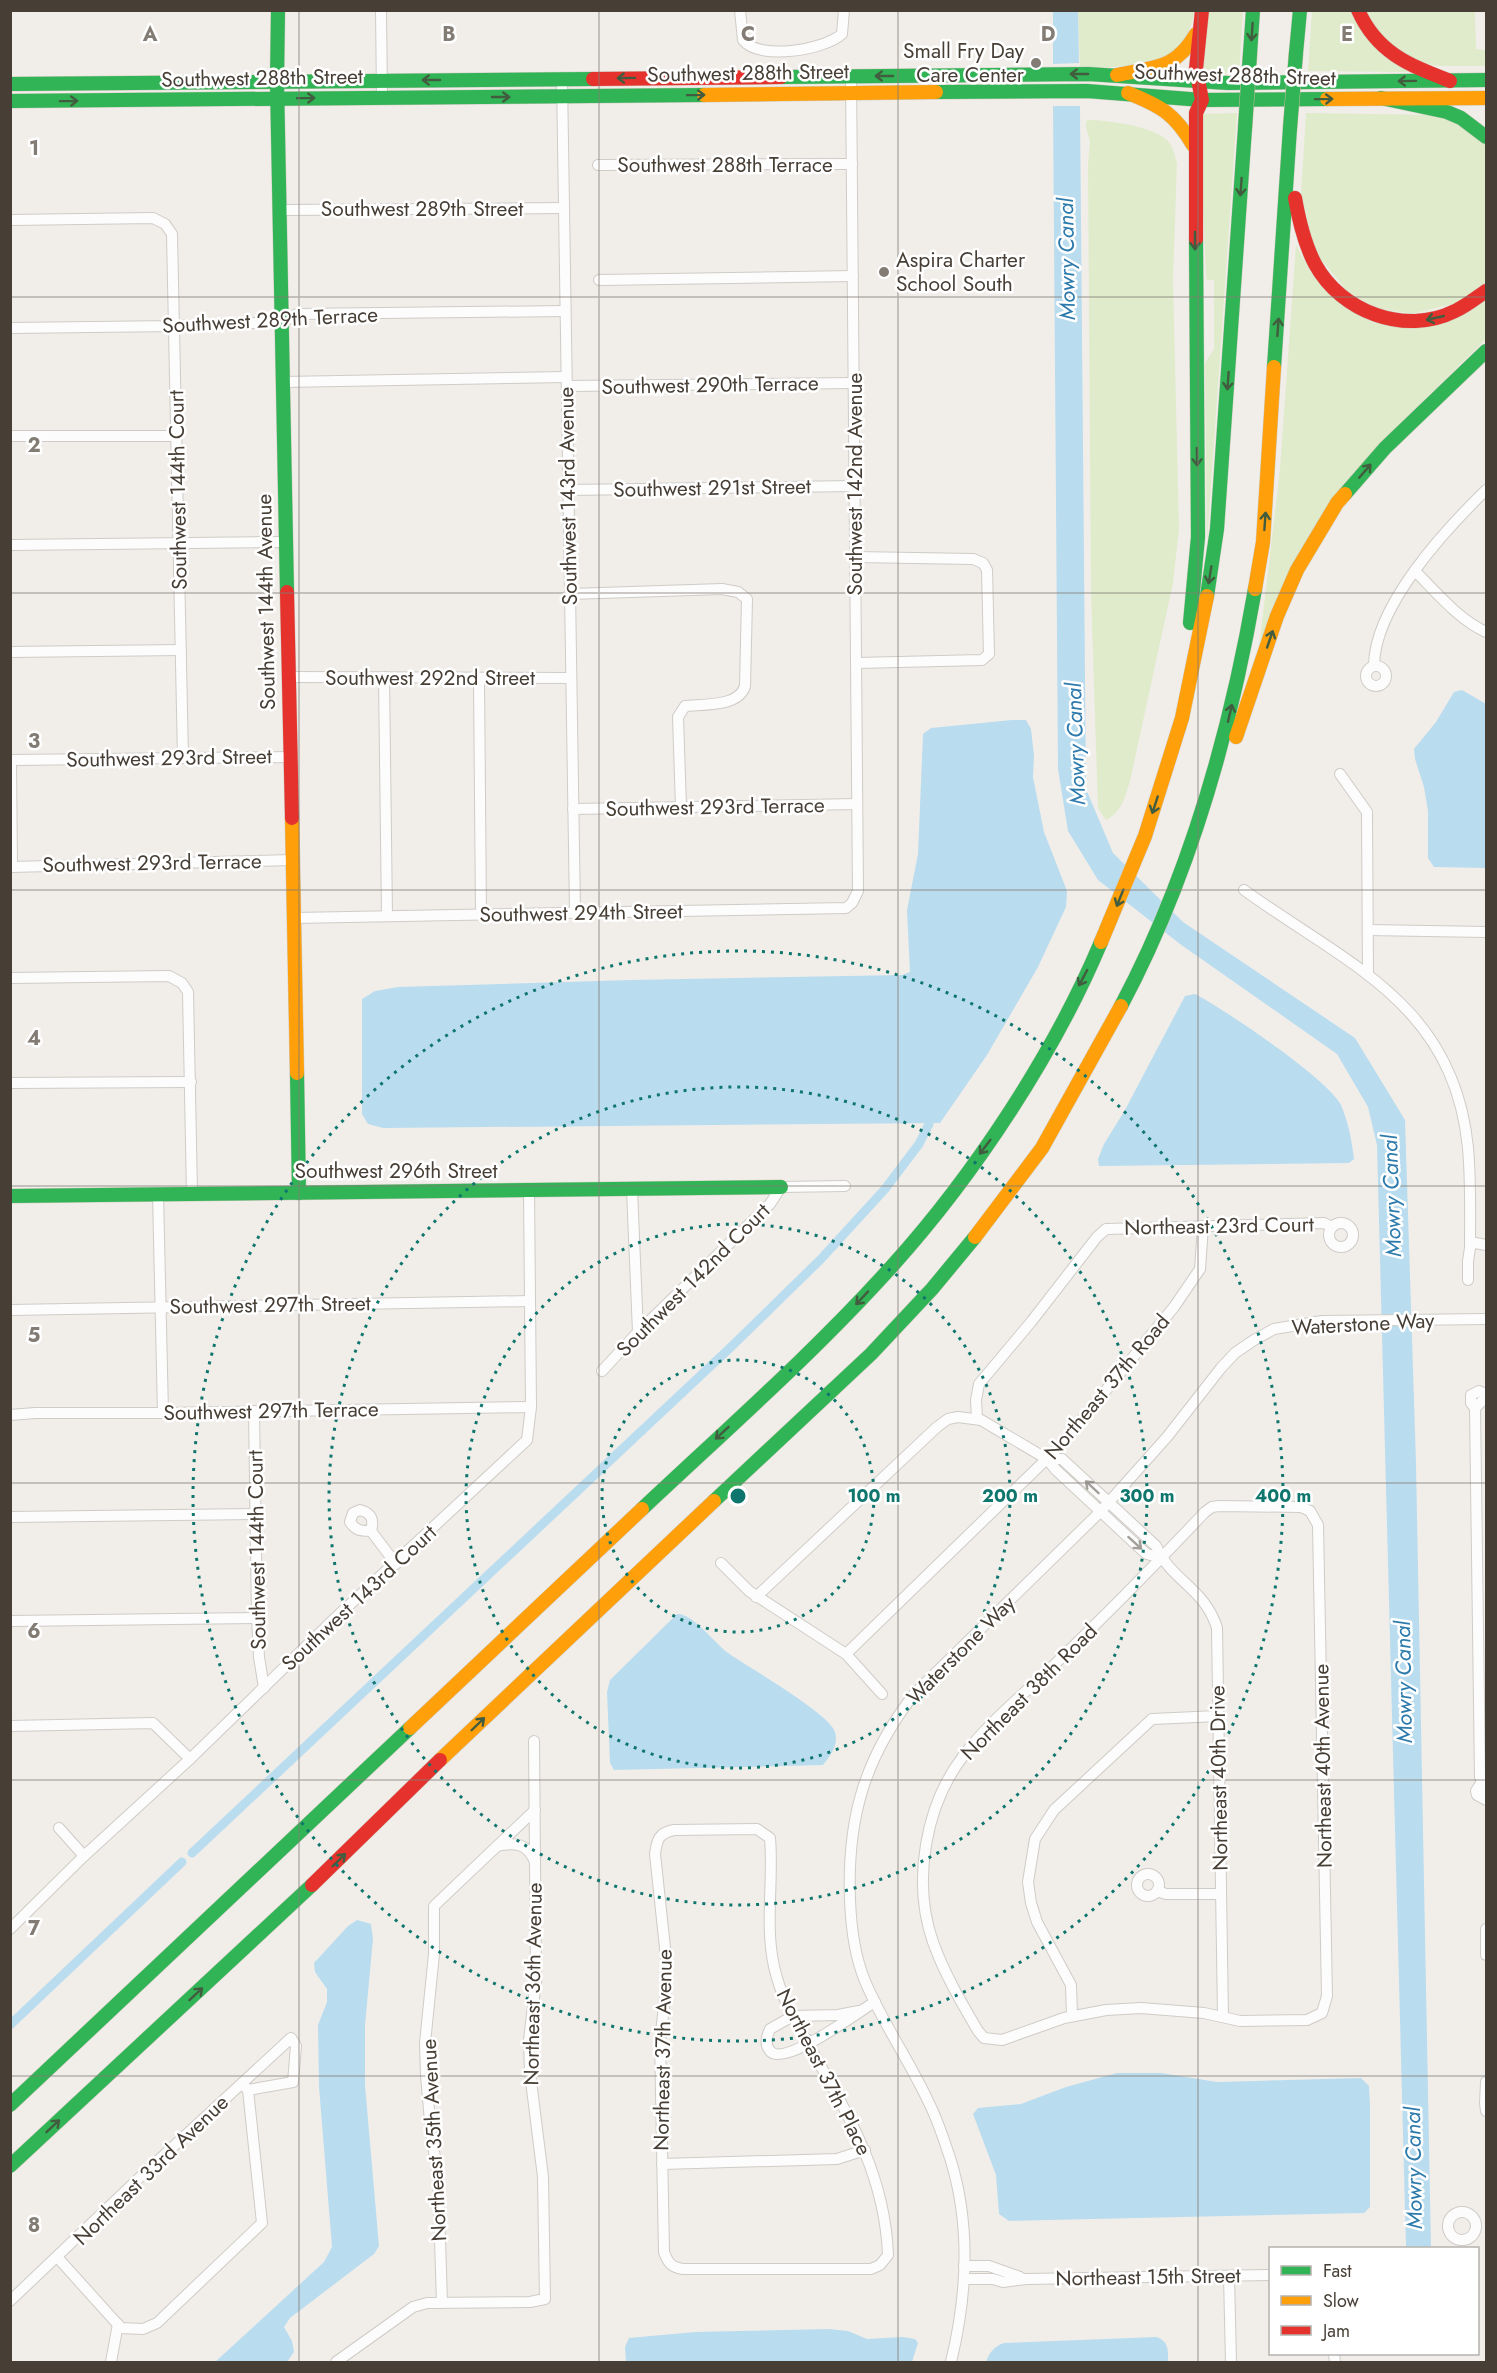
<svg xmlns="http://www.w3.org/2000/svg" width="1497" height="2373" font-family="Jost,sans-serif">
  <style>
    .green { fill: #dfebca }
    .water { fill: #badcef }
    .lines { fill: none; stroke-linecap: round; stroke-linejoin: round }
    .canal { stroke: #badcef; stroke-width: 9 }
    .street-casing { stroke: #cfccc7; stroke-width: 12 }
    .fast-casing { stroke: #d0cbc1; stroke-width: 15 }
    .slow-casing { stroke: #d0cbc1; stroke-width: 15 }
    .jam-casing { stroke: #d0cbc1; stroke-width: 15 }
    .street { stroke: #fdfcfc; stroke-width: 10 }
    .fast { stroke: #30b455; stroke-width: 14 }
    .slow { stroke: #ff9f0a; stroke-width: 14 }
    .jam { stroke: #e5322d; stroke-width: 14 }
    .fast-bridge-casing { stroke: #c9baa5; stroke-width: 15; stroke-linecap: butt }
    .fast-bridge { stroke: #30b455; stroke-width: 14 }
    .oneway { stroke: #415c3e }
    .oneway2 { stroke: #a29e99 }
    .grid { fill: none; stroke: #827c75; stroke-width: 1.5; stroke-opacity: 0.55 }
    .ring { fill: none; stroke: #0f766e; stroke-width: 3; stroke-dasharray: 3 6 }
    .poi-dot { fill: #827c75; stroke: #fff; stroke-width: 2 }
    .labels { text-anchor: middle; stroke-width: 5; stroke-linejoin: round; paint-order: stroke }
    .poi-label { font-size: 21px; fill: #473f36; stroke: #fff; text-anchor: end }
    .street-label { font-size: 21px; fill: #473f36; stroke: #fff }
    .water-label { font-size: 22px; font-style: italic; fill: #2c7aac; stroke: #fff }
    .grid-label { font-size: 20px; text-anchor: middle; font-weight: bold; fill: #827c75; stroke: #fff; stroke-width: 5; stroke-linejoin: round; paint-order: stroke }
    .centre { fill: #0f766e; stroke: #fff; stroke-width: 3 }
    .ring-label { font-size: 18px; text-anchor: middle; font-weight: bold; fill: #0f766e; stroke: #fff; stroke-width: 5; stroke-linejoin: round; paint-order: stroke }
  </style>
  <rect width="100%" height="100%" fill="#f1eeea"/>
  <g class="green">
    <polygon points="1353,10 1408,72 1308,71 1312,11"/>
    <polygon points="1078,11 1195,11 1184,47 1148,65 1080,69"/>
    <polygon points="1206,11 1243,11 1239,74 1201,73"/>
    <polygon points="1363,11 1475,11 1476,49 1486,50 1486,66 1441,66 1425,64 1396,52"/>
    <polygon points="1237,113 1207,543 1205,363 1214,349 1214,280 1207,280 1206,276 1199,114"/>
    <polygon points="1306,113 1443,115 1486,143 1486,283 1460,302 1412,314 1376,308 1347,291 1315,252 1301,194"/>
    <path d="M1090,120C1111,121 1159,126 1171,145C1174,150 1175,158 1177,163L1173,280L1179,529L1173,583L1130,781C1125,797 1122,812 1106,820L1098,808L1091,593L1088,164L1090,142L1086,127V121Z"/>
    <polygon points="1296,245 1311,273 1374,323 1486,300 1486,339 1378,445 1259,648 1280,469"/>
  </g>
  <g class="water">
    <polygon points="1053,11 1078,11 1079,63 1053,64"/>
    <polygon points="1053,106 1080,106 1086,789 1113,853 1183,922 1355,1038 1405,1120 1416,1463 1431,2248 1406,2248 1377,1145 1368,1107 1337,1054 1180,944 1098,880 1068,831 1058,769"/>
    <polygon points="1462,690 1486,704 1486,868 1434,867 1428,858 1428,811 1424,787 1415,759 1414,749 1436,722 1454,692"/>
    <polygon points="1012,720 1026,720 1031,729 1034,756 1033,777 1044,832 1067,891 1066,907 1038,967 987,1055 940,1123 383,1128 368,1124 362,1114 362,999 375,991 398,987 631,980 902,975 910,972 907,910 918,854 923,734 931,728"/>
    <path d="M1195,994C1224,1009 1328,1079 1341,1105C1348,1121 1352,1141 1354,1159L1349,1163L1099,1166L1098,1159L1104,1144L1125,1110L1185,996Z"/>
    <path d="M677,1614C694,1613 716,1646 731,1655C750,1668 830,1714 835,1732C839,1745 830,1756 823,1765L614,1770L610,1763L607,1692L610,1680Z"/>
    <polygon points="357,1920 371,1924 373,1939 365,2025 365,2085 379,2246 374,2254 290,2318 284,2327 292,2341 294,2352 287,2362 215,2362 324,2262 332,2247 319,2087 318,2025 327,2002 327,1989 315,1972 314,1963 348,1926"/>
    <polygon points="1117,2073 1161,2073 1217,2082 1361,2078 1369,2086 1370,2105 1370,2207 1364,2213 1009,2221 999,2214 996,2175 973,2114 978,2108 1021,2104 1066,2087"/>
    <polygon points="829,2329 848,2331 867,2339 903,2337 915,2339 918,2343 912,2362 626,2362 625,2347 629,2338 695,2332"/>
    <path d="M1157,2337C1169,2342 1168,2350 1168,2362H986C989,2352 995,2346 1004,2343Z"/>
  </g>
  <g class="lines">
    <g class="canal">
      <polyline points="192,1853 732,1346 821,1259 885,1189 919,1144 929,1124"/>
      <polyline points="10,2025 182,1862"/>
    </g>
    <defs>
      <g id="street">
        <polyline points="381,10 382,97"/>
        <path d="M740,10L743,40C759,61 824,50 842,34L844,10"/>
        <polyline points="562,79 575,912"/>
        <polyline points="598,165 852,164"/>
        <polyline points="281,210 564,208"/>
        <polyline points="10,220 153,218 165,224 172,234 183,758"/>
        <polyline points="599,280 853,276"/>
        <polyline points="10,328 175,326 283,322 297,314 565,311"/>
        <polyline points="283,382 566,377"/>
        <polyline points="567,386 854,383"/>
        <polyline points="10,436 177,436"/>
        <polyline points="568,490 855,486"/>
        <polyline points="10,545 286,542"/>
        <polyline points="855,557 973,559 983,563 987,570 989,654 982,660 857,663"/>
        <path d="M1415,571C1437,593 1458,619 1486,632"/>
        <path d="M570,594L722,589L738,592L747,599L745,686C739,707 704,704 685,706L678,717L681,807"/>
        <polyline points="10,652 181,650"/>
        <circle cx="1376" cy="676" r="10"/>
        <path d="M1374,666C1374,606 1446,529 1486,490"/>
        <polyline points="288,677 571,678"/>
        <polyline points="384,677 387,916"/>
        <polyline points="479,679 481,915"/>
        <polyline points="10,760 291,757"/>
        <polyline points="11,760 12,867"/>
        <polyline points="1340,774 1367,812 1368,975"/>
        <polyline points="573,809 857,804"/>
        <polyline points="10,867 293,860"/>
        <path d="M1244,890C1346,964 1454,1003 1468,1148C1471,1181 1470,1215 1470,1248L1468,1261V1280"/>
        <polyline points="294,918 846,908 852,903 858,891 851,76"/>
        <polyline points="1368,930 1486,932"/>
        <polyline points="10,978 169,976 182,983 188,992 192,1193"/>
        <polyline points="10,1083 191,1082"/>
        <polyline points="632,1190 638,1332"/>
        <polyline points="158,1194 163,1413"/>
        <circle cx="1341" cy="1235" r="12"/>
        <polyline points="1470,1242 1486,1245"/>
        <polyline points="10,1310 530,1301"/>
        <polyline points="602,1371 638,1332 770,1204 781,1187 845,1186"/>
        <polyline points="1486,1397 1475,1408 1480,1777 1486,1790"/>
        <polyline points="1475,1408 1471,1403 1471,1395 1479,1391 1486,1394"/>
        <polyline points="254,1411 257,1618 259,1657 264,1688"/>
        <polyline points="10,1415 35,1413 163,1413 531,1407"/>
        <polyline points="977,1419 976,1400 979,1384 1031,1322 1097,1237 1106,1229 1324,1223 1332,1227"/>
        <path d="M1047,1459H1062L1156,1546C1170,1580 1205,1588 1217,1628L1223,2017"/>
        <path d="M1219,1506L1301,1507L1310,1511L1318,1525L1327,1996L1322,2013L1307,2020L1240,2021L1204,2013L1141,2008L1106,2010L1064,2018L1002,2040L984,2038L978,2031C961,2002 944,1973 933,1942C912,1882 925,1805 964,1755C989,1722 1024,1694 1054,1665C1106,1615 1156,1564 1205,1512L1212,1507Z"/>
        <polyline points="10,1517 256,1514"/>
        <path d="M371,1531C361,1531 356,1531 350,1522L353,1513L360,1510C372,1513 374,1520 371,1531L396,1564"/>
        <polyline points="721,1563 749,1591 846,1654 882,1694"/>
        <polyline points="756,1597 937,1427 948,1419 958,1417 981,1420 1047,1459 1056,1470 1142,1550 1147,1554 1161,1558"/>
        <polyline points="10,1621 257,1618"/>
        <polyline points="846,1654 1062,1444 1174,1307 1200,1269 1203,1226"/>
        <polyline points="10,1726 153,1723 190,1759"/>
        <polyline points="1481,1783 1476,1791 1477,1795 1486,1800"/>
        <polyline points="59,1828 84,1856"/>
        <path d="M757,1829L770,1838C774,1884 763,1933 777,1978C785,2006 801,2031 815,2056C852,2121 885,2178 888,2255L880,2265L871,2269H683C671,2267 668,2263 664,2252L660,2041L666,1989V1957L655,1854C657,1839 659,1833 674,1830Z"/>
        <path d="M497,1846C514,1842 528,1843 535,1862"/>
        <circle cx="1148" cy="1885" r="11"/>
        <polyline points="1157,1891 1166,1894 1221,1894"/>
        <polyline points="10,1929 84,1856 190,1759 331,1622 527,1440 531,1407 529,1191"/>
        <polyline points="1486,1929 1486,1955"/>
        <path d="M859,2011L838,2015L793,2016L770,2029C767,2036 764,2044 770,2051C784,2068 859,2011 875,2002"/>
        <polyline points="1072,2016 1071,1985 1037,1922 1031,1903 1028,1882 1035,1839 1054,1810 1152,1719 1218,1716"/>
        <polyline points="1486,2082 1485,2103 1486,2111"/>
        <polyline points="662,2164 837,2159 865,2150"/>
        <circle cx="1462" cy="2226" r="14"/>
        <polyline points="58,2258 121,2328 143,2329 157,2323 262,2223 248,2090 244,2086"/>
        <polyline points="964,2266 989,2266 1020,2277"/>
        <polyline points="1229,2276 1231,2362"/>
        <polyline points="964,2279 993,2279 1003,2282 1026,2279 1270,2275"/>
        <polyline points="10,2301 137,2180 291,2038 296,2046 293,2082 248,2090"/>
        <polyline points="442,2303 438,2176 431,2133 426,2075 425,2043 434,1954 434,1906 535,1810"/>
        <polyline points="1334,2354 1335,2362"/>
        <polyline points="111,2362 118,2324"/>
        <polyline points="336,2362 413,2307 427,2303 530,2302 545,2299 543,2177 530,2073 529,2040 536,1981 534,1741"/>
        <path d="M951,2362C967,2296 971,2227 951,2161C944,2140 938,2120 928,2101C909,2060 882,2022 865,1981C855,1957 851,1926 850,1900C847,1819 864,1758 915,1693L1100,1512L1167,1437L1221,1368L1235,1353L1254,1340L1274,1329L1322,1321L1486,1319"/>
      </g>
      <g id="fast">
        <polyline points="278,10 277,82 287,592"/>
        <polyline points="1296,53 1300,10"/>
        <polyline points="1250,54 1253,10"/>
        <polyline points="781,77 1088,74 1228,83 1486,80"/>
        <polyline points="10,84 593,79"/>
        <polyline points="936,92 1087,91 1202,100 1327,99"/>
        <polyline points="1381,98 1447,112 1461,118 1486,137"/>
        <polyline points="10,101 704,95"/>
        <polyline points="1274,367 1290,128"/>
        <polyline points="1345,494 1385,448 1486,351"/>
        <polyline points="1207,596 1217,529 1245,128"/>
        <polyline points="1190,623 1198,537 1196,239"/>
        <path d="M1121,1006C1190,876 1230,734 1255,589"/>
        <polyline points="297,1073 299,1193"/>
        <polyline points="10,1196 781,1187"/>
        <polyline points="714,1501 871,1354 932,1289 975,1237"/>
        <path d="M642,1509C727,1429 815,1352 893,1265C974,1175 1054,1054 1101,942"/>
        <polyline points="10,2105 410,1728"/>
        <polyline points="10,2166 312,1885"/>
      </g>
      <g id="slow">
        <path d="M1117,75C1154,67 1175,70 1196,34"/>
        <path d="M1128,93C1161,106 1175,114 1193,145"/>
        <polyline points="704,95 936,92"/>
        <polyline points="1327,99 1486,98"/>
        <polyline points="1255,589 1263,542 1274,367"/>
        <polyline points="1236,737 1277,616 1297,570 1337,503 1345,494"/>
        <polyline points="292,818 297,1073"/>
        <polyline points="1101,942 1145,836 1182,718 1207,596"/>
        <polyline points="975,1237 1042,1148 1121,1006"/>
        <polyline points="410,1728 642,1509"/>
        <polyline points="440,1760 714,1501"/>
      </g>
      <g id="jam">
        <path d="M1358,10C1377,53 1409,65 1450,81"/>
        <polyline points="593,79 781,77"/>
        <path d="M1295,198C1299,221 1304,243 1315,264C1341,312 1405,336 1455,311C1466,306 1476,298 1486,291"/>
        <polyline points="1196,239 1196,113 1202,100 1196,69 1202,10"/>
        <polyline points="287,592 292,818"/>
        <polyline points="312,1885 440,1760"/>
      </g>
    </defs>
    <use href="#street" class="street-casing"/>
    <use href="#fast" class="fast-casing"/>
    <use href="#slow" class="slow-casing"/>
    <use href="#jam" class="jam-casing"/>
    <use href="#street" class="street"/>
    <use href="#fast" class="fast"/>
    <use href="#slow" class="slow"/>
    <use href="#jam" class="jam"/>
    <defs>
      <g id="fast-bridge">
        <polyline points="1245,128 1250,54"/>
        <polyline points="1290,128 1296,53"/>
      </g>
    </defs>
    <use href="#fast-bridge" class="fast-bridge-casing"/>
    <use href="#fast-bridge" class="fast-bridge"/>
  </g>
  <defs><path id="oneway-shaft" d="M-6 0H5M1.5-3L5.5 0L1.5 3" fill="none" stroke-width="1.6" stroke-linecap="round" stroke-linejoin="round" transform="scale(1.5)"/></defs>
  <g class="oneway">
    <use href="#oneway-shaft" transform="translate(1252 32) rotate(94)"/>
    <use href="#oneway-shaft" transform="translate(1079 74) rotate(180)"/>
    <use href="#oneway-shaft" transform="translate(884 76) rotate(180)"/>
    <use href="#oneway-shaft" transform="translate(626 78) rotate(179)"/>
    <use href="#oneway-shaft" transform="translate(431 80) rotate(180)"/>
    <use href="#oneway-shaft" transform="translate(1407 81) rotate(179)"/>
    <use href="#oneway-shaft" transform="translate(696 95) rotate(-1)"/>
    <use href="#oneway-shaft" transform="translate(501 97)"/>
    <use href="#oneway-shaft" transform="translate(306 98) rotate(-1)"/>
    <use href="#oneway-shaft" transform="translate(1324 99) rotate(-1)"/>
    <use href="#oneway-shaft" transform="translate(69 101) rotate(-1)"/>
    <use href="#oneway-shaft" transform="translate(1241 187) rotate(94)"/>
    <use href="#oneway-shaft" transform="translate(1195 241) rotate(90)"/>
    <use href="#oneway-shaft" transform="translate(1435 318) rotate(167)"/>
    <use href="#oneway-shaft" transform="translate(1278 327) rotate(-86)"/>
    <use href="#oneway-shaft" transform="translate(1228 381) rotate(94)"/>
    <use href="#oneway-shaft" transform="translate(1197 457) rotate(89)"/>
    <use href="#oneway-shaft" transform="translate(1365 471) rotate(-49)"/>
    <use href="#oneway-shaft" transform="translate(1265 521) rotate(-86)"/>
    <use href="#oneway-shaft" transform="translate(1210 575) rotate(99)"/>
    <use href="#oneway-shaft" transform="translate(1270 639) rotate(-71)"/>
    <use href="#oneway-shaft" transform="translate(1230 713) rotate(-77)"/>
    <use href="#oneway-shaft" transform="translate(1155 805) rotate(108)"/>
    <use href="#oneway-shaft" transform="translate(1120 898) rotate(112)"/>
    <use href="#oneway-shaft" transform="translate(1083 978) rotate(118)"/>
    <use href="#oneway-shaft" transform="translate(985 1147) rotate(127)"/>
    <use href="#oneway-shaft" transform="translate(862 1298) rotate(133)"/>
    <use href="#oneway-shaft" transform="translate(722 1433) rotate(137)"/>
    <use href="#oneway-shaft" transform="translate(478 1724) rotate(-44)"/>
    <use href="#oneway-shaft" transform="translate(339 1860) rotate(-44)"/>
    <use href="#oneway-shaft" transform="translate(196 1994) rotate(-43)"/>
    <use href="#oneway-shaft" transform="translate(53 2126) rotate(-43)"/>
  </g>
  <g class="oneway2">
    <use href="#oneway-shaft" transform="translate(1092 1487) rotate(-137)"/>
    <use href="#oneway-shaft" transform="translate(1135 1543) rotate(42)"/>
  </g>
  <path class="grid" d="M299,10V2362M599,10V2362M898,10V2362M1198,10V2362M10,297H1486M10,593H1486M10,890H1486M10,1186H1486M10,1483H1486M10,1780H1486M10,2076H1486"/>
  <g class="ring">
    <circle cx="738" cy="1496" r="136"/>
    <circle cx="738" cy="1496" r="272"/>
    <circle cx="738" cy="1496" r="409"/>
    <circle cx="738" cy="1496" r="545"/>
  </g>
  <g class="poi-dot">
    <circle cx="1036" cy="63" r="6"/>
    <circle cx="884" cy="272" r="6"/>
  </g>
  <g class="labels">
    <g class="poi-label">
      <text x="1024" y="58">Small Fry Day<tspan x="1024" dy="24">Care Center</tspan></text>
      <text x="896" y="267" text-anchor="start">Aspira Charter<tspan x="896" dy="24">School South</tspan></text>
    </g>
    <g class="street-label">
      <text transform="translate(748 73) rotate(-1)" y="7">Southwest 288th Street</text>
      <text transform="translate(1235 75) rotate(2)" y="7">Southwest 288th Street</text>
      <text transform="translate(262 78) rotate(-1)" y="7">Southwest 288th Street</text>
      <text x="725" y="172">Southwest 288th Terrace</text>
      <text x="422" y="216">Southwest 289th Street</text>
      <text transform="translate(270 320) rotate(-3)" y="7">Southwest 289th Terrace</text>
      <text transform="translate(710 385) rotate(-1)" y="7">Southwest 290th Terrace</text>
      <text transform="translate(855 484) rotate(-90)" y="7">Southwest 142nd Avenue</text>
      <text transform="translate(712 488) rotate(-1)" y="7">Southwest 291st Street</text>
      <text transform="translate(178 490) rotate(-91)" y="7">Southwest 144th Court</text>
      <text transform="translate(568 496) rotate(-91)" y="7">Southwest 143rd Avenue</text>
      <text transform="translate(266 602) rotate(-91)" y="7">Southwest 144th Avenue</text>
      <text x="430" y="685">Southwest 292nd Street</text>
      <text transform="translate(169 758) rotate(-1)" y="7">Southwest 293rd Street</text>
      <text transform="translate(715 807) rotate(-1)" y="7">Southwest 293rd Terrace</text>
      <text transform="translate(152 863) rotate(-1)" y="7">Southwest 293rd Terrace</text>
      <text transform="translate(581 913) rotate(-1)" y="7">Southwest 294th Street</text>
      <text x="396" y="1178">Southwest 296th Street</text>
      <text transform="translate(1219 1226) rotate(-1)" y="7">Northeast 23rd Court</text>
      <text transform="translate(693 1280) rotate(-45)" y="7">Southwest 142nd Court</text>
      <text transform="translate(270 1305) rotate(-1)" y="7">Southwest 297th Street</text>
      <text transform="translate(1363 1324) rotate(-3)" y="7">Waterstone Way</text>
      <text transform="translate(1107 1387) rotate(-50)" y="7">Northeast 37th Road</text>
      <text transform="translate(271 1411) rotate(-1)" y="7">Southwest 297th Terrace</text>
      <text transform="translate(257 1550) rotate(-91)" y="7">Southwest 144th Court</text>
      <text transform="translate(359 1598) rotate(-43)" y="7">Southwest 143rd Court</text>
      <text transform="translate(961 1650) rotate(-45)" y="7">Waterstone Way</text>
      <text transform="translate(1029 1692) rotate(-45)" y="7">Northeast 38th Road</text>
      <text transform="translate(1323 1766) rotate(-91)" y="7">Northeast 40th Avenue</text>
      <text transform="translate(1219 1778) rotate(-91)" y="7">Northeast 40th Drive</text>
      <text transform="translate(533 1984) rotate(-89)" y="7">Northeast 36th Avenue</text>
      <text transform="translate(663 2050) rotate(-89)" y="7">Northeast 37th Avenue</text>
      <text transform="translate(824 2072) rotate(63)" y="7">Northeast 37th Place</text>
      <text transform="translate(434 2140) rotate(-93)" y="7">Northeast 35th Avenue</text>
      <text transform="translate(151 2170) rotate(-44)" y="7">Northeast 33rd Avenue</text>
      <text transform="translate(1148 2277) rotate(-1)" y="7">Northeast 15th Street</text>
    </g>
    <g class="water-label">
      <text transform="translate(1066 259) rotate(-91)" y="8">Mowry Canal</text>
      <text transform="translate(1075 744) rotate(-92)" y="8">Mowry Canal</text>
      <text transform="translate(1391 1196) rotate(-92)" y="8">Mowry Canal</text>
      <text transform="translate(1403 1682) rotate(-91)" y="8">Mowry Canal</text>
      <text transform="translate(1413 2168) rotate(-91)" y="8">Mowry Canal</text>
    </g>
  </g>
  <g class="grid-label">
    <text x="150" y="41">A</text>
    <text x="449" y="41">B</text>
    <text x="748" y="41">C</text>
    <text x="1048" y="41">D</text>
    <text x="1347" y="41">E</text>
    <text x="34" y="155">1</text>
    <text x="34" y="452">2</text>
    <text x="34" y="748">3</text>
    <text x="34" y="1045">4</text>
    <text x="34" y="1342">5</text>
    <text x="34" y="1638">6</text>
    <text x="34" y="1935">7</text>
    <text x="34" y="2232">8</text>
  </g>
  <circle cx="738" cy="1496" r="9" class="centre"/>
  <g class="ring-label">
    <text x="874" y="1502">100 m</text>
    <text x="1010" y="1502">200 m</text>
    <text x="1147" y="1502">300 m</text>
    <text x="1283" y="1502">400 m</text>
  </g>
  <rect width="1497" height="2373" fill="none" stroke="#473f36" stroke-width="24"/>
  <rect x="1269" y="2247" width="210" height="108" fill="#ffffff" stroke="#b5b2af" stroke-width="1.5"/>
  <rect x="1281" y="2266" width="30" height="9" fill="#30b455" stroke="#b5b2af" stroke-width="1.5"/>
  <text x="1323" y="2277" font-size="18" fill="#473f36">Fast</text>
  <rect x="1281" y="2296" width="30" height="9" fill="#ff9f0a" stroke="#b5b2af" stroke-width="1.5"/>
  <text x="1323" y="2307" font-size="18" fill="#473f36">Slow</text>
  <rect x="1281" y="2326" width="30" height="9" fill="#e5322d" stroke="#b5b2af" stroke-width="1.5"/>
  <text x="1323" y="2337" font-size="18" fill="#473f36">Jam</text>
</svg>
